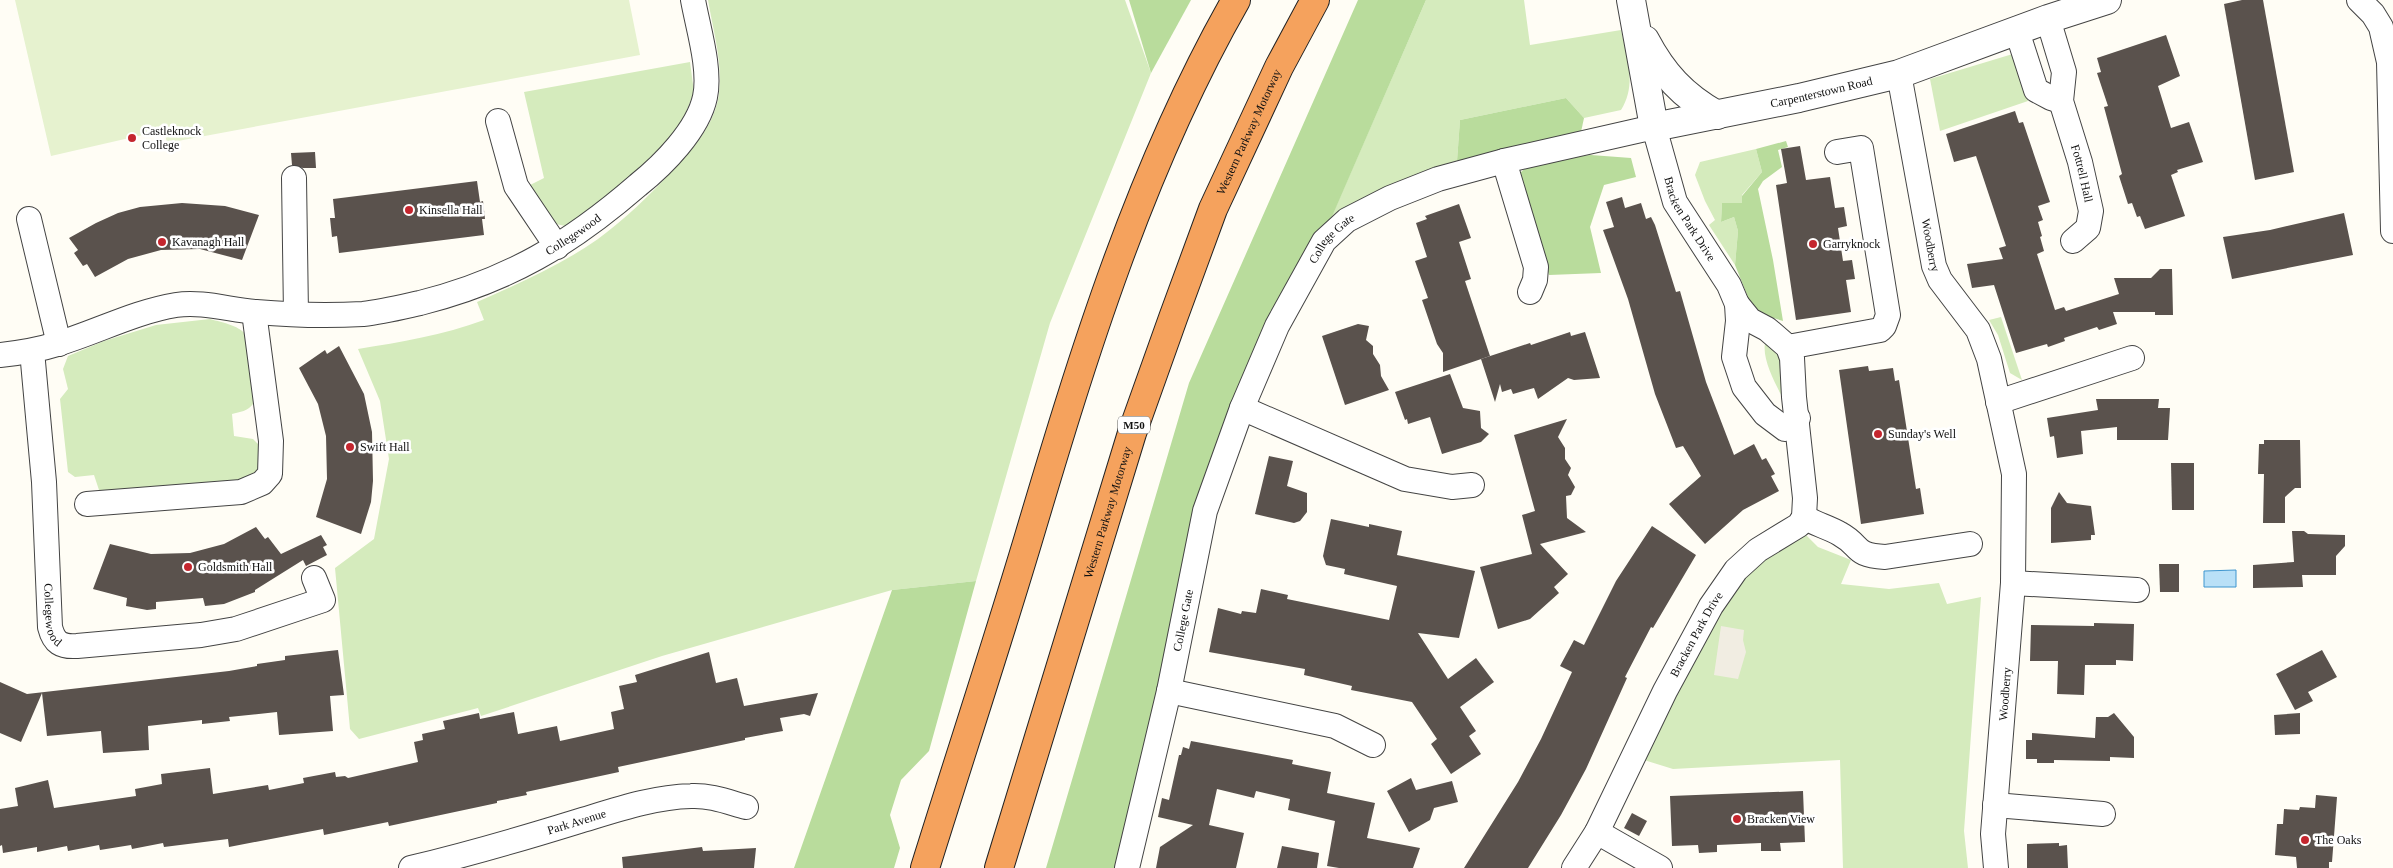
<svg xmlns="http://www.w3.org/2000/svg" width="2393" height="868" font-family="Georgia,serif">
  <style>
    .green { fill: #d5ebbd }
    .forest { fill: #b9dc9c }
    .pitch { fill: #e6f2cf }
    .plaza { fill: #f1ede2 }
    .water { fill: #b9e0f7; stroke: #3f96cf }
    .building { fill: #5a524d }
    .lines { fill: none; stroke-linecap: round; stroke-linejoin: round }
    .minor-casing { stroke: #444; stroke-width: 26 }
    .tertiary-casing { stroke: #444; stroke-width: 30 }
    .motorway-casing { stroke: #222; stroke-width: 30 }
    .minor { stroke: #fff; stroke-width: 24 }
    .tertiary { stroke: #fff; stroke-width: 28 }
    .motorway { stroke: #f5a25d; stroke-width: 28 }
    .poi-dot { fill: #c4262e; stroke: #fff; stroke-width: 2 }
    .labels { text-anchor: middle; stroke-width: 5; stroke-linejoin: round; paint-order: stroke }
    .shield { fill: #fff; stroke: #585858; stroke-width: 1 }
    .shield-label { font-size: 11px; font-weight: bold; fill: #111 }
    .street-label { font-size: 12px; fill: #111; stroke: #fff }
    .poi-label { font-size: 12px; fill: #111; stroke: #fff; text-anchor: start }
  </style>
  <rect width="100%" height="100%" fill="#fffdf5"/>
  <g class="green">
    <path d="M708,0H1125L1151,73L1050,323L976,581L892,590L662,656L481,716L478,708L359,739L350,729L335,568L374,539L389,459L380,401L358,349C401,342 443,335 484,320L477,302C518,284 561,265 598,239C625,219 650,195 673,170C693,149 715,124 719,94C723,63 713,30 708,0Z"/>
    <path d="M1426,0H1524L1530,45L1621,30C1627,57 1637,85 1621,110L1584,118L1566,98L1460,120L1457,161L1357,205L1327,227Z"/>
    <polygon points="2016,53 2028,101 1940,131 1930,79"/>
    <polygon points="690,62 694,92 681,125 665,146 638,170 570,227 556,224 530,185 544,178 524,92"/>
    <polygon points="1756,149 1762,172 1742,195 1743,203 1722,203 1721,222 1734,217 1738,231 1735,265 1709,225 1715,220 1705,201 1695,175 1700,162"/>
    <polygon points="2001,317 2022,380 2010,373 1998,335 1989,320"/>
    <path d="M210,319C223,323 241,325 248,338C252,345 258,397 253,404C248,411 240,412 232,414L234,436L253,439L261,447V469L249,481L100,493L94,475L75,477L68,472L60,399L68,389L63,369L68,356L104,341L156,325Z"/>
    <path d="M1766,340C1787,357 1785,383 1788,408C1780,392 1759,358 1766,340Z"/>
    <polygon points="1805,534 1818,547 1851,560 1841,584 1889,589 1939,583 1947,604 1981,597 1964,831 1968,868 1843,868 1840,760 1673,769 1644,760 1700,643 1737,584 1756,563"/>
  </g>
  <g class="forest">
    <polygon points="1129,0 1191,0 1151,73"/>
    <polygon points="1358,0 1426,0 1311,265 1242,408 1124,868 1046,868 1189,383"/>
    <polygon points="1566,98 1584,118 1581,132 1457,161 1460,120"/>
    <polygon points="1786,141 1788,147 1778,150 1782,167 1763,181 1758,189 1773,260 1783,321 1754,312 1735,265 1738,231 1734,217 1721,222 1722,203 1742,203 1742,196 1762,172 1756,149"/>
    <polygon points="1591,155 1631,158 1636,177 1604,185 1590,227 1601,273 1549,275 1520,173 1535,159"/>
    <polygon points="976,581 929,751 901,780 890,815 900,848 894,868 794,868 892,590"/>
  </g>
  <polygon class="pitch" points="15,0 629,0 640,55 167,143 164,130 51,156"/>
  <polygon class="plaza" points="1721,626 1744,630 1743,640 1746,652 1738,679 1714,675"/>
  <polygon class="water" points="2236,570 2236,587 2204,587 2204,571"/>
  <g class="building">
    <polygon points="2242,0 2263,0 2294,172 2255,180 2224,4"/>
    <polygon points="2166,35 2180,76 2158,86 2171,128 2189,122 2203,162 2177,170 2178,172 2171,175 2185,216 2145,229 2140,216 2137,217 2132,203 2128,204 2119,176 2122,174 2104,107 2108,106 2097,73 2101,72 2097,58"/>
    <polygon points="2015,111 2019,123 2023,122 2050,202 2038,206 2043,220 2038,222 2042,236 2040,237 2044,251 2037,254 2055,310 2064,307 2066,311 2119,294 2114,278 2151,278 2160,269 2172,269 2173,315 2155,315 2155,312 2113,312 2117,324 2099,330 2097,327 2064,338 2065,341 2048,347 2047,344 2016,353 1994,285 1972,288 1967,264 2003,259 1999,248 2006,246 1976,156 1954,162 1946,134"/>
    <polygon points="1800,146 1806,180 1830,177 1835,208 1844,207 1847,226 1838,228 1843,261 1852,260 1855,279 1846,280 1851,312 1796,320 1776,185 1787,183 1781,149"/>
    <polygon points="315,152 316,168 303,168 292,165 291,153"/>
    <polygon points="477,181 480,202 483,201 485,219 482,219 484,235 339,253 337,236 332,237 330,218 335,218 333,199"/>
    <polygon points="1622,197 1625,208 1641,203 1646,219 1651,217 1655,225 1676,292 1680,291 1706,382 1734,455 1754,444 1762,460 1766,458 1775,474 1771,476 1779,491 1743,510 1705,544 1669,504 1701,476 1683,446 1676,448 1655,394 1628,299 1603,230 1614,227 1606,202"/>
    <polygon points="182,203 225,206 259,215 242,260 200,249 161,250 128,259 95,277 87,264 83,266 74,253 78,250 69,238 96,223 118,213 140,207"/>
    <polygon points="1459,204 1471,238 1459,242 1471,279 1465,281 1490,356 1443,372 1443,353 1437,344 1422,300 1428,298 1415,261 1427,257 1416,223 1427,219 1425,216"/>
    <polygon points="2344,213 2353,255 2232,279 2223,237 2270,230"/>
    <polygon points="1358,324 1369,326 1366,340 1373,346 1373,354 1380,365 1381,376 1389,390 1345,405 1322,336"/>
    <polygon points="1570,332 1571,336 1585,332 1600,378 1574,380 1568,378 1538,399 1534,388 1513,394 1511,389 1502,392 1500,384 1495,402 1481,359 1530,343 1531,345"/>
    <polygon points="339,346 364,394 372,432 373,481 371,502 361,534 316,517 327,479 326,436 318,404 299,368 325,350 327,354"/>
    <polygon points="1868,366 1869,371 1893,368 1895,381 1899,380 1916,489 1920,488 1924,514 1861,524 1839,370"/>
    <polygon points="1450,374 1463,408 1480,411 1481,428 1489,434 1481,442 1442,454 1430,417 1408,424 1407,419 1405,420 1395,392"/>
    <polygon points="2096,399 2159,399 2158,408 2170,408 2168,440 2117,440 2117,427 2081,431 2083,454 2057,458 2054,436 2050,437 2047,418 2098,410"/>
    <polygon points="1567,419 1558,437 1565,448 1565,459 1571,468 1568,475 1575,487 1571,495 1566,496 1567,518 1586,532 1540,544 1568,574 1554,587 1559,593 1530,619 1498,629 1480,567 1532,554 1522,515 1535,511 1514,435"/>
    <polygon points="2264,440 2300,440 2301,488 2295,488 2285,497 2285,523 2263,523 2264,474 2258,474 2259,444 2264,444"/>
    <polygon points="1269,456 1293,461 1287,486 1307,493 1307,512 1300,521 1294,523 1255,514"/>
    <polygon points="2171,463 2194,463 2194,510 2172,510"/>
    <polygon points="2059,492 2067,503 2091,506 2095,535 2091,535 2091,540 2051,543 2051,508"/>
    <polygon points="1331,519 1369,527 1369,524 1402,531 1397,555 1475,571 1459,638 1418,633 1448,679 1476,658 1494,682 1460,707 1476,731 1469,736 1481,754 1451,774 1431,744 1437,739 1412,702 1351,690 1352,686 1304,675 1305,669 1209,652 1218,608 1241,614 1242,611 1256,613 1261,589 1288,595 1287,599 1389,620 1397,586 1344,574 1345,569 1326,565 1323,556"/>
    <polygon points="1652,526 1696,555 1653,628 1651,627 1625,677 1627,678 1586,769 1561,815 1528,868 1464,868 1518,782 1541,739 1572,672 1560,666 1574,640 1584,645 1616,581"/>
    <polygon points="256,527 265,539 268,537 281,554 321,535 327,545 323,547 327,555 306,566 303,560 255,590 255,592 224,604 205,606 203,598 156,602 156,609 147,610 126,606 127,598 93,589 110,544 151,554 190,553 224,544"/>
    <polygon points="2292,531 2304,531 2308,534 2345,535 2345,546 2336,556 2336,575 2302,575 2303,587 2253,588 2253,565 2294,562"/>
    <polygon points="2159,564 2179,564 2179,592 2160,592"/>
    <polygon points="2094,623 2134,624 2133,661 2116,660 2116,665 2085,665 2084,695 2057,694 2058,661 2030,661 2031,625 2094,626"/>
    <polygon points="338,650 344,695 330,696 333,731 279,735 277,712 229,717 230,721 202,724 202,720 148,726 149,750 103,753 101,731 47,736 42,693 21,742 0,733 0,682 27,694 229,671 257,666 257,664 285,660 285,656"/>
    <polygon points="2322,650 2337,677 2308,692 2313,701 2295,710 2276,674"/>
    <polygon points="709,652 716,683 737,678 744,706 818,693 810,716 804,714 780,718 783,731 745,738 745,740 618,767 619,772 526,792 527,795 497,801 497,803 389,826 388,822 324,835 323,829 229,847 228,839 164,847 163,843 132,849 131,845 100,850 99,845 68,851 67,846 37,852 37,847 3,853 2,845 0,846 0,809 18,806 15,788 48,780 54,808 136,796 135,789 162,784 161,774 210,768 213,794 268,785 269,790 304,783 303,778 335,772 336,777 345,776 348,778 418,762 414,742 423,740 422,734 445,729 443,721 479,713 480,719 514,712 518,734 557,726 560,741 614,729 611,712 624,709 619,686 637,682 635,675"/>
    <polygon points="2114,713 2134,737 2134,758 2110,757 2110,761 2054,760 2054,763 2037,763 2037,759 2026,759 2026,740 2032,740 2032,733 2095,738 2096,717 2108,717"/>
    <polygon points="2300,713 2300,734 2275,735 2274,715"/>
    <polygon points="1191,741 1293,760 1292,764 1331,772 1327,793 1375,803 1367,838 1420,848 1413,868 1339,868 1327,866 1335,821 1288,810 1290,799 1256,791 1254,798 1217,789 1209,825 1244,833 1236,868 1156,868 1160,847 1193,825 1158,817 1162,798 1169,800 1179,755 1181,755 1183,747 1189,749"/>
    <polygon points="1411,778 1416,790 1452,781 1458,802 1434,808 1430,820 1409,832 1387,791"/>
    <polygon points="1803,791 1805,842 1780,843 1781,851 1761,851 1761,843 1717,845 1717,852 1699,853 1698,845 1672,846 1670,796"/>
    <polygon points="2316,795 2337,797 2332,862 2329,862 2329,868 2297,868 2296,857 2275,855 2277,824 2283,824 2284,809 2299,810 2300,807 2315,808"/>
    <polygon points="1632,813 1647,821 1639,836 1624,828"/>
    <polygon points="2059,843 2059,846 2067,845 2068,868 2027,868 2027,844"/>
    <polygon points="1282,846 1319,853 1317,868 1277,868"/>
    <polygon points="702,847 703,851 756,848 754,868 623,868 622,857"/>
  </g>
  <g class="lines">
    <defs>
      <g id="minor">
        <polyline points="2359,0 2373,14 2381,27 2389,62 2393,231"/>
        <path id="s1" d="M2048,19L2064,72L2061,101L2080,162L2091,211L2088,228L2073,241"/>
        <polyline points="2017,31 2036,90 2051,98 2061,101"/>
        <path id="s2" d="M1899,74L1934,266L1940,280L1978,330L1989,359L2014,474L2013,583L1993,834L1996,868"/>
        <polyline points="498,121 516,186 557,247"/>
        <polyline points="1504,161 1536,267 1535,280 1530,292"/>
        <polyline points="294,178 296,314"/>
        <polyline points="29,219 59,344"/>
        <polyline points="1788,347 1880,330 1884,326 1888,315 1861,148 1837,152"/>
        <path id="s3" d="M32,351L44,482L50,627C54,643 61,647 77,646L201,635L236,629L323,600L314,578"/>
        <path id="s4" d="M0,355C20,353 38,350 57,344C97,332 134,312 176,305C202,301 230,310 256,312C291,315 328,316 363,314C382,312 402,307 420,303C508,281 570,244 638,185C663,165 698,130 705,97C711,69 698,28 693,0"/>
        <polyline points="1998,402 2132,358"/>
        <polyline points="1242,408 1405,479 1452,487 1472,485"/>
        <polyline points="87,504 241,492 262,483 270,474 271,441 254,312"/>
        <path d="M1804,517C1815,524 1828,527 1840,534C1862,546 1852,555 1885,557L1970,544"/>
        <polyline points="2013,583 2137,590"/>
        <polyline points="1169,691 1335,726 1373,745"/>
        <polyline points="1995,805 2103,814"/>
        <polyline points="1597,832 1660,868"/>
        <path id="s5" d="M411,868C466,855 521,839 576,822C613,811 652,797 691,796C710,795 728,802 746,807"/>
        <path id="s6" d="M1127,868L1169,691L1205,511L1242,408L1277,326L1324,241L1347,220L1390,198L1438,179L1504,161L1654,127L1675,202L1729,285L1737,304L1738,321L1734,357L1744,387L1765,414L1785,429L1798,418"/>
        <path id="s7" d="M1574,868L1597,832L1665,691L1711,606L1736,570L1758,550L1799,525L1804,517L1805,498L1794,397L1792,358L1788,347L1767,329L1750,320L1737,304"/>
      </g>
      <g id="tertiary">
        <path id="s8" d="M1631,0L1654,127L1799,98L1899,74L2048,19L2107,0"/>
        <path d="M1645,40C1663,74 1683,96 1717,115"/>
      </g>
      <g id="motorway">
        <path d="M925,868C959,759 995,650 1028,540C1083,355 1140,168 1236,0"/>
        <path id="s9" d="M999,868L1132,433L1173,318L1213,209L1279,67L1315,0"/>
      </g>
    </defs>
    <use href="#minor" class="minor-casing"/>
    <use href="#tertiary" class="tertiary-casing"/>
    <use href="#motorway" class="motorway-casing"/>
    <use href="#minor" class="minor"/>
    <use href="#tertiary" class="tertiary"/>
    <use href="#motorway" class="motorway"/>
  </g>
  <g class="poi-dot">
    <circle cx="132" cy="138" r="5"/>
    <circle cx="409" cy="210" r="5"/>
    <circle cx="162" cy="242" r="5"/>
    <circle cx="1813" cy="244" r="5"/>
    <circle cx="1878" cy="434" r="5"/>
    <circle cx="350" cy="447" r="5"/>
    <circle cx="188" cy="567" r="5"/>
    <circle cx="1737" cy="819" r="5"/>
    <circle cx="2305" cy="840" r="5"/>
  </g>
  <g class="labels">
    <rect class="shield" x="1118" y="416.5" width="32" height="17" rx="4"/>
    <g class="shield-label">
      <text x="1134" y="429">M50</text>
    </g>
    <g class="street-label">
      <text dy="4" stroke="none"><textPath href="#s8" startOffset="300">Carpenterstown Road</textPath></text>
      <text dy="4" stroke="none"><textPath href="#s9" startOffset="778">Western Parkway Motorway</textPath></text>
      <text dy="4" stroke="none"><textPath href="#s1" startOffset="160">Fottrell Hall</textPath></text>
      <text dy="4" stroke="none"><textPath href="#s6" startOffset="1114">Bracken Park Drive</textPath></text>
      <text dy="4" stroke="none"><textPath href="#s4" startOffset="598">Collegewood</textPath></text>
      <text dy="4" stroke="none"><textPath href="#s6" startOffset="668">College Gate</textPath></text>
      <text dy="4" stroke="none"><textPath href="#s2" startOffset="174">Woodberry</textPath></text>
      <text dy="4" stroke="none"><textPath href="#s9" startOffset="372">Western Parkway Motorway</textPath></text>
      <text dy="4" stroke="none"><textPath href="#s3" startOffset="265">Collegewood</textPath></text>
      <text dy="4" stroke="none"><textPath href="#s6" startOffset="254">College Gate</textPath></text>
      <text dy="4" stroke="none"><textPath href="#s7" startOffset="264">Bracken Park Drive</textPath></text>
      <text transform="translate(2005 694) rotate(-86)" y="4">Woodberry</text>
      <text dy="4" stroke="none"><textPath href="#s5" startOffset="172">Park Avenue</textPath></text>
    </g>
    <g class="poi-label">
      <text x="142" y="135">Castleknock<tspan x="142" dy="14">College</tspan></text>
      <text x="419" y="214">Kinsella Hall</text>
      <text x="172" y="246">Kavanagh Hall</text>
      <text x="1823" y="248">Garryknock</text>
      <text x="1888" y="438">Sunday's Well</text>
      <text x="360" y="451">Swift Hall</text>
      <text x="198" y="571">Goldsmith Hall</text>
      <text x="1747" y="823">Bracken View</text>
      <text x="2315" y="844">The Oaks</text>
    </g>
  </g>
</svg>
